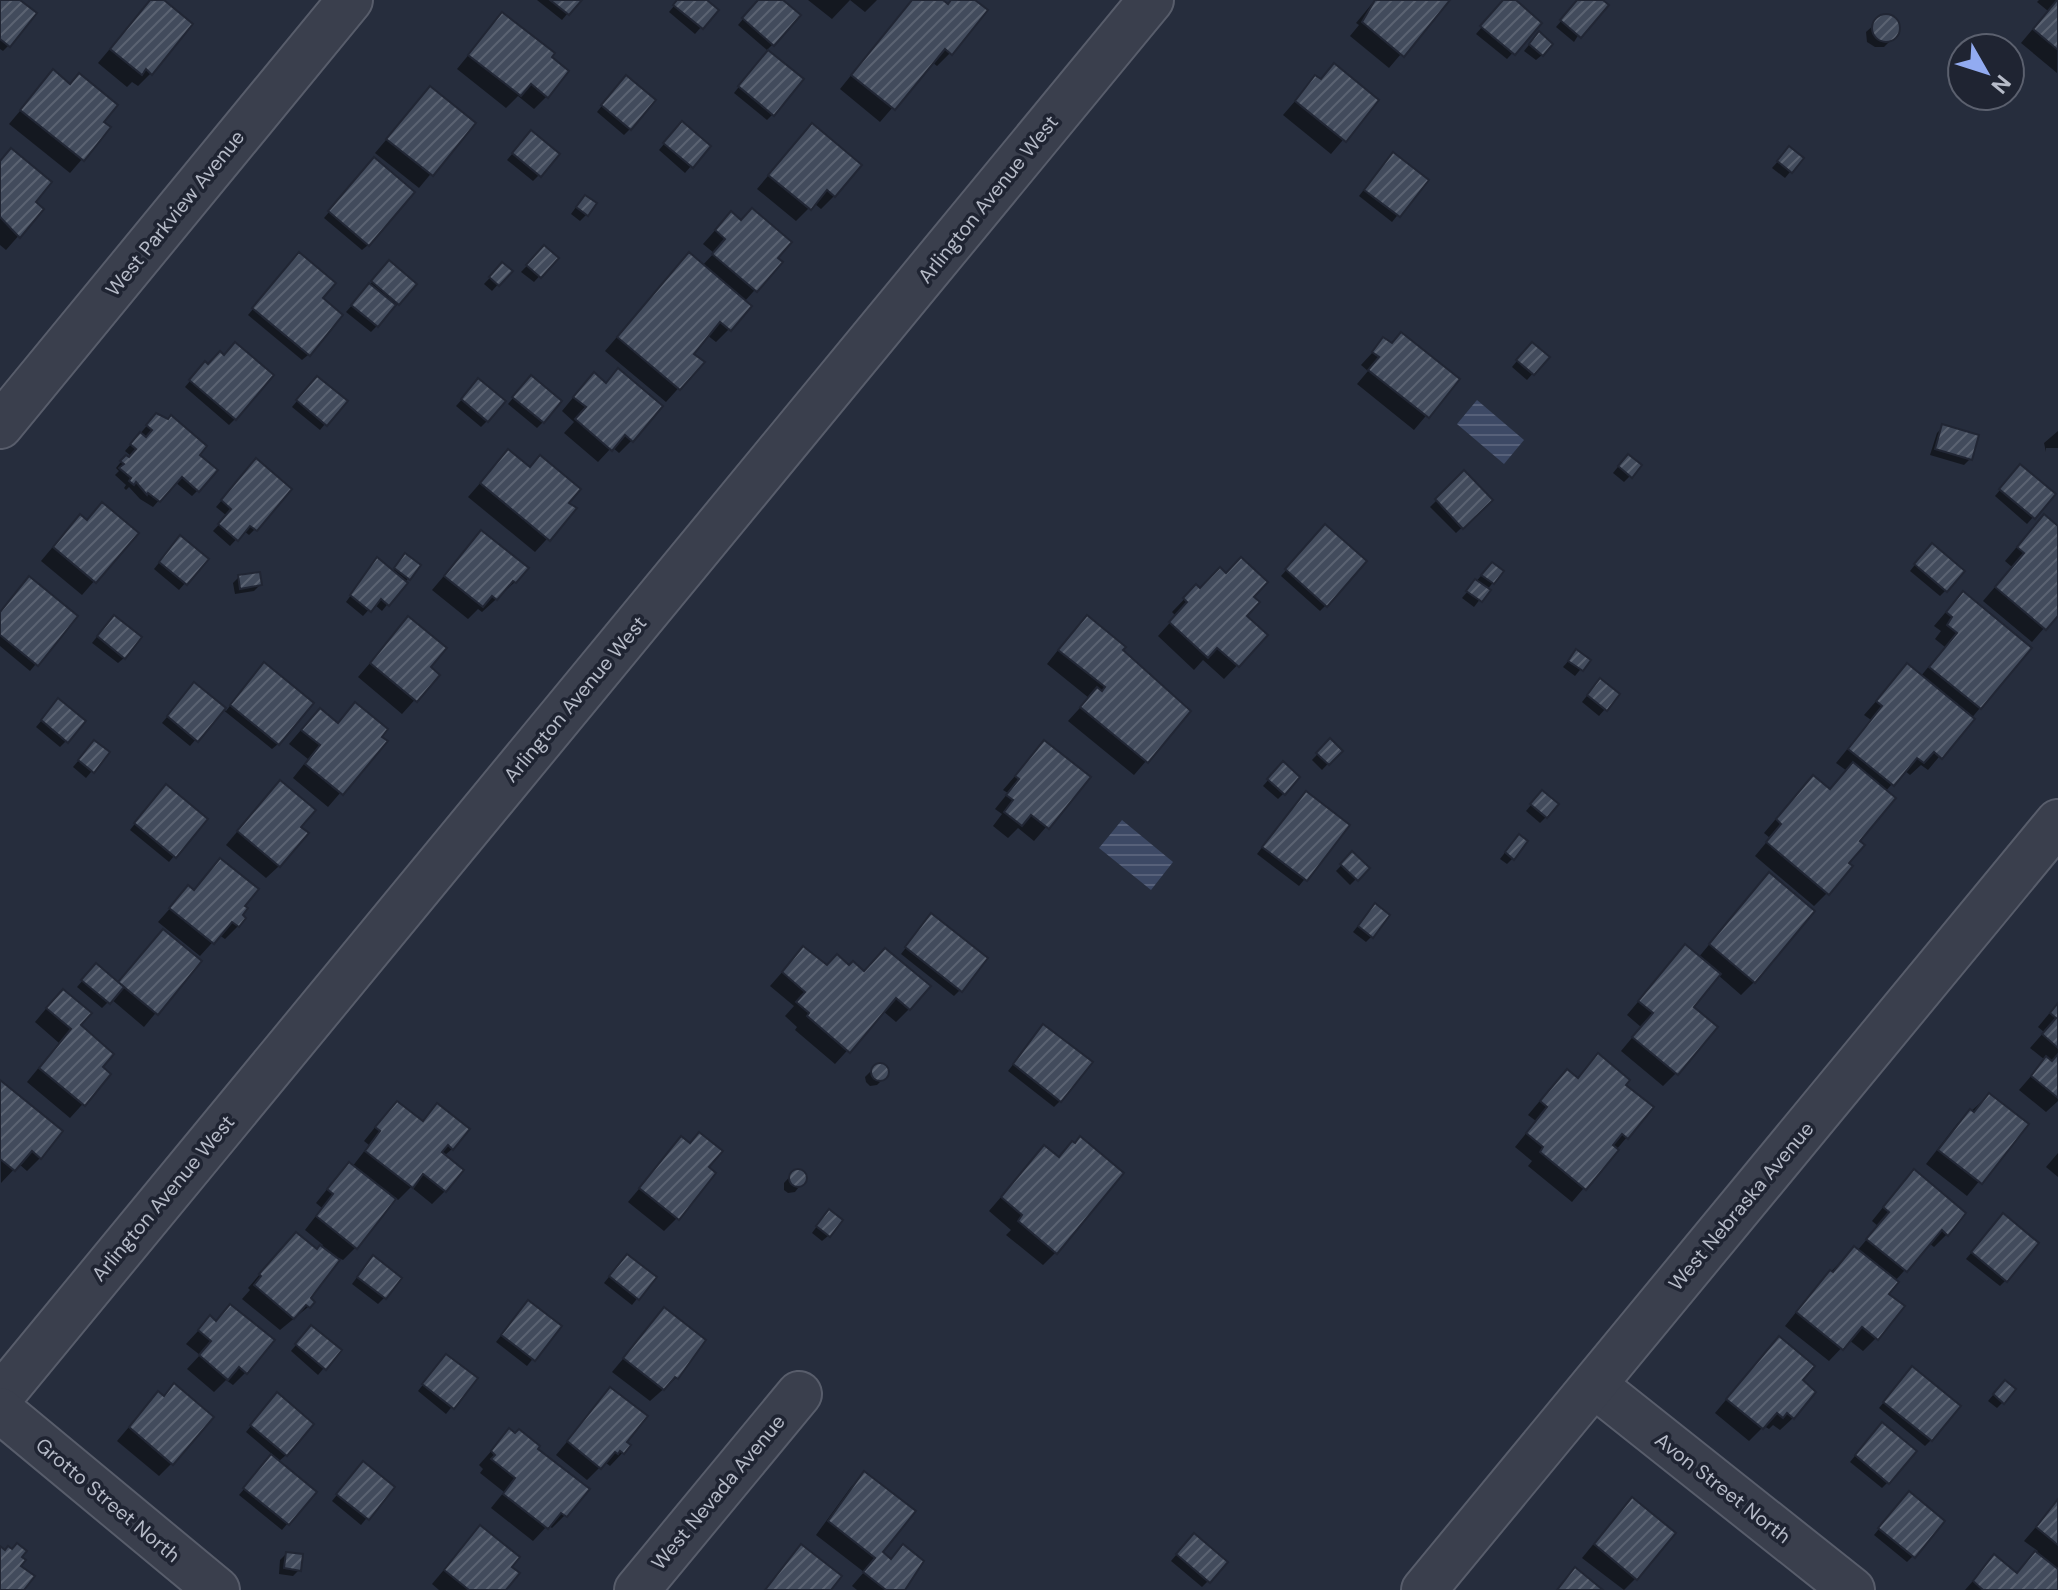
<svg xmlns="http://www.w3.org/2000/svg" width="2058" height="1590" font-family="'DM Sans',sans-serif">
  <style>
    .water { fill: url(#water-rules) }
    .shadow { fill: #0007 }
    .building { fill: url(#building-hatch); stroke: #212634; stroke-width: 2 }
    .lines { fill: none; stroke-linecap: round; stroke-linejoin: round }
    .minor-casing { stroke: #585d6b; stroke-width: 48 }
    .minor { stroke: #3a3f4d; stroke-width: 44 }
    .labels { text-anchor: middle; stroke-width: 7; stroke-linejoin: round; paint-order: stroke }
    .street-label { font-size: 20px; fill: #b6bbc8; stroke: #1f2432 }
  </style>
  <defs>
    <pattern id="water-rules" width="6" height="5" patternUnits="userSpaceOnUse" patternTransform="scale(2)"><rect width="6" height="5" fill="#3d4965"/><path d="M0 2.5h6" fill="none" stroke="#57617a"/></pattern>
    <pattern id="building-hatch" width="6" height="6" patternUnits="userSpaceOnUse" patternTransform="scale(2)"><rect width="6" height="6" fill="#424b5c"/><path d="M-1 1l2-2M0 6l6-6M5 7l2-2" fill="none" stroke="#5b6372"/></pattern>
  </defs>
  <rect width="100%" height="100%" fill="#262d3d"/>
  <g class="water">
    <polygon points="1477,400 1524,440 1504,464 1457,424"/>
    <polygon points="1122,820 1173,862 1151,890 1099,848"/>
  </g>
  <g class="shadow">
    <polygon points="0,0 17,0 9,45 3,51 0,49"/>
    <polygon points="151,0 161,0 151,73 138,86 132,82 127,87 98,63"/>
    <polygon points="537,0 579,0 562,20"/>
    <polygon points="679,0 704,0 716,10 695,34 669,12"/>
    <polygon points="759,0 780,0 773,44 767,50 738,25"/>
    <polygon points="808,0 877,0 865,12 850,0 832,19"/>
    <polygon points="912,0 940,0 946,5 952,0 972,0 950,53 937,66 932,62 880,122 840,89"/>
    <polygon points="1375,0 1447,0 1389,68 1350,36 1359,25 1356,23"/>
    <polygon points="1505,0 1513,0 1540,23 1507,59 1476,34"/>
    <polygon points="1579,0 1600,0 1574,42 1556,27"/>
    <polygon points="2039,0 2058,0 2057,73 2021,43 2048,11 2037,2"/>
    <polygon points="502,14 547,96 534,109 518,96 506,108 457,69"/>
    <polygon points="1885,15 1896,22 1898,33 1884,47 1875,47 1867,42 1866,32"/>
    <polygon points="1533,40 1542,55 1536,60 1524,51"/>
    <polygon points="762,58 773,114 767,120 734,93"/>
    <polygon points="1334,66 1377,100 1331,154 1283,115 1315,78 1319,81"/>
    <polygon points="53,72 109,128 70,173 9,124"/>
    <polygon points="620,83 630,129 624,135 597,112"/>
    <polygon points="430,88 473,123 419,188 375,153"/>
    <polygon points="676,130 708,146 685,173 659,150"/>
    <polygon points="525,139 539,175 533,181 507,160"/>
    <polygon points="799,139 834,196 821,209 814,203 796,221 757,189"/>
    <polygon points="1789,149 1790,172 1785,178 1772,168"/>
    <polygon points="1387,160 1426,180 1392,222 1359,196"/>
    <polygon points="0,161 42,209 6,250 0,245"/>
    <polygon points="368,166 368,245 362,250 324,218"/>
    <polygon points="579,203 586,215 580,221 571,214"/>
    <polygon points="718,227 780,262 744,302 729,329 716,342 707,335 691,354 702,362 666,402 605,351 676,268 702,266 714,253 703,244"/>
    <polygon points="544,248 556,258 534,282 521,272"/>
    <polygon points="293,261 308,355 302,360 248,315"/>
    <polygon points="389,263 398,304 371,332 346,312"/>
    <polygon points="502,265 510,271 492,291 484,284"/>
    <polygon points="1384,340 1457,379 1414,430 1357,384 1368,371 1361,365"/>
    <polygon points="1526,350 1547,357 1527,380 1512,367"/>
    <polygon points="208,367 235,419 229,425 185,387 199,370"/>
    <polygon points="311,384 325,424 320,430 292,407"/>
    <polygon points="525,384 543,422 537,428 508,404"/>
    <polygon points="473,387 487,421 481,427 456,406"/>
    <polygon points="581,388 632,440 619,453 612,447 598,462 564,433 574,422 562,411"/>
    <polygon points="151,421 197,455 198,490 192,496 175,482 153,507 140,499 129,487 126,490 124,488 126,485 115,475 119,471 116,468 120,463 131,456 125,451"/>
    <polygon points="1943,427 1970,459 1964,465 1930,455 1937,433"/>
    <polygon points="2058,431 2058,448 2046,448 2046,452 2044,443"/>
    <polygon points="1622,462 1630,476 1624,482 1613,473"/>
    <polygon points="496,465 574,509 535,552 468,497"/>
    <polygon points="250,467 255,529 249,535 244,531 230,546 213,531 227,516 216,507"/>
    <polygon points="2015,472 2053,494 2027,524 1995,496"/>
    <polygon points="1464,473 1491,500 1456,533 1430,507"/>
    <polygon points="86,522 136,533 82,595 41,561 67,530"/>
    <polygon points="2058,529 2058,612 2032,642 1983,601 2012,567 2005,561 2031,530"/>
    <polygon points="481,532 515,582 482,612 478,609 468,619 432,590"/>
    <polygon points="1319,533 1326,605 1320,611 1281,576"/>
    <polygon points="174,544 206,559 179,590 154,569"/>
    <polygon points="1926,551 1946,590 1940,596 1910,571"/>
    <polygon points="400,561 419,565 382,611 374,604 363,616 346,602 372,566 392,572"/>
    <polygon points="1486,570 1501,572 1474,607 1462,598"/>
    <polygon points="1226,575 1252,597 1244,617 1266,635 1224,679 1203,660 1194,670 1158,636 1176,616 1172,612 1196,587 1200,590"/>
    <polygon points="239,577 260,585 254,591 235,594 233,583"/>
    <polygon points="1950,607 1980,708 1928,770 1921,765 1910,775 1904,770 1885,792 1827,893 1814,906 1755,856 1770,838 1764,833 1800,790 1829,791 1847,771 1836,763 1871,720 1864,715 1907,666 1920,677 1945,647 1935,639 1941,631 1934,626"/>
    <polygon points="0,614 76,616 30,671 0,646"/>
    <polygon points="408,619 428,668 437,675 402,714 358,677"/>
    <polygon points="108,623 124,658 118,663 92,643"/>
    <polygon points="1074,630 1120,651 1189,711 1134,775 1068,721 1089,698 1047,664"/>
    <polygon points="1571,658 1588,660 1575,676 1563,667"/>
    <polygon points="258,670 278,744 272,749 222,709 190,746 162,723 194,685 226,711"/>
    <polygon points="1594,687 1617,695 1599,716 1582,702"/>
    <polygon points="53,707 66,741 60,747 36,727"/>
    <polygon points="307,723 337,725 380,737 385,741 328,807 293,778 308,759 289,744"/>
    <polygon points="1330,741 1340,751 1322,770 1312,760"/>
    <polygon points="1044,742 1088,778 1034,841 1018,828 1008,838 993,826 1002,814 995,809 1008,793 1003,790"/>
    <polygon points="89,748 107,753 86,778 73,767"/>
    <polygon points="1277,770 1284,793 1278,799 1263,786"/>
    <polygon points="160,792 174,856 169,862 130,830"/>
    <polygon points="267,796 299,827 279,866 266,878 226,845"/>
    <polygon points="1300,799 1348,826 1299,886 1257,854"/>
    <polygon points="1536,799 1546,817 1540,823 1526,811"/>
    <polygon points="1513,842 1513,858 1507,864 1500,859"/>
    <polygon points="1352,854 1367,868 1350,885 1336,871"/>
    <polygon points="188,888 193,892 243,906 238,926 225,939 219,935 200,956 158,922"/>
    <polygon points="1756,888 1754,982 1741,995 1718,975 1691,1007 1676,1073 1663,1086 1621,1051 1641,1027 1627,1015 1673,960 1698,958"/>
    <polygon points="1369,912 1372,936 1366,942 1353,932"/>
    <polygon points="926,922 960,990 954,996 901,954"/>
    <polygon points="199,961 144,1027 111,999 102,1008 77,987 90,972 117,984"/>
    <polygon points="791,962 826,967 849,968 863,973 872,963 909,1009 896,1022 883,1011 835,1064 795,1030 797,1027 785,1016 794,1006 770,986"/>
    <polygon points="2058,1003 2058,1101 2046,1112 2019,1090 2045,1060 2030,1048 2044,1032 2038,1027"/>
    <polygon points="50,1004 78,1026 100,1068 109,1075 70,1118 27,1082 59,1043 35,1022"/>
    <polygon points="1038,1033 1060,1101 1054,1107 1008,1071"/>
    <polygon points="1598,1056 1623,1085 1627,1137 1572,1202 1528,1166 1532,1161 1515,1147 1536,1121 1528,1115 1554,1084 1576,1079"/>
    <polygon points="883,1064 886,1068 887,1075 877,1085 870,1086 866,1082 865,1077 877,1065"/>
    <polygon points="0,1082 40,1158 27,1171 19,1164 1,1183"/>
    <polygon points="1989,1095 2026,1124 1967,1196 1926,1164 1957,1124"/>
    <polygon points="437,1106 452,1149 444,1156 445,1191 432,1204 411,1187 398,1200 395,1197 356,1247 343,1260 339,1258 308,1299 312,1302 308,1307 280,1330 242,1299 250,1290 248,1288 283,1247 317,1251 323,1245 305,1230 322,1208 316,1203 337,1177 352,1167 369,1145 364,1141 384,1116 421,1122"/>
    <polygon points="681,1139 706,1168 677,1218 664,1231 628,1202"/>
    <polygon points="1044,1147 1056,1252 1043,1265 1006,1235 1011,1230 989,1211"/>
    <polygon points="2058,1153 2058,1177 2046,1167"/>
    <polygon points="800,1170 805,1174 805,1179 795,1192 788,1193 784,1190 784,1183 794,1172"/>
    <polygon points="1901,1185 1947,1234 1934,1247 1929,1243 1895,1281 1887,1294 1902,1307 1876,1338 1863,1351 1849,1340 1829,1361 1785,1326 1817,1286 1854,1248 1857,1251 1878,1226 1872,1221"/>
    <polygon points="823,1218 828,1236 822,1241 812,1233"/>
    <polygon points="1997,1222 2006,1280 2000,1286 1966,1259"/>
    <polygon points="621,1262 654,1277 632,1305 604,1283"/>
    <polygon points="367,1264 384,1298 378,1304 352,1284"/>
    <polygon points="522,1309 559,1326 527,1366 496,1342"/>
    <polygon points="664,1310 676,1378 650,1401 612,1372"/>
    <polygon points="210,1318 215,1322 246,1372 233,1385 226,1380 214,1392 187,1369 200,1355 186,1344"/>
    <polygon points="305,1334 339,1350 318,1375 291,1351"/>
    <polygon points="1766,1352 1800,1381 1793,1418 1780,1430 1773,1425 1769,1429 1764,1426 1749,1441 1715,1413"/>
    <polygon points="441,1362 475,1378 446,1414 418,1391"/>
    <polygon points="1906,1375 1931,1440 1925,1446 1879,1408"/>
    <polygon points="1999,1388 2003,1402 1997,1408 1988,1401"/>
    <polygon points="611,1389 624,1442 629,1446 610,1466 606,1463 602,1465 587,1480 556,1455"/>
    <polygon points="271,1401 286,1455 278,1462 314,1492 282,1530 239,1495 273,1455 246,1432"/>
    <polygon points="146,1407 172,1463 159,1476 117,1441"/>
    <polygon points="1876,1430 1888,1482 1882,1488 1850,1462"/>
    <polygon points="509,1431 536,1449 565,1515 552,1528 548,1525 533,1541 491,1508 504,1492 480,1473 483,1469 479,1465"/>
    <polygon points="357,1470 392,1487 361,1525 332,1501"/>
    <polygon points="864,1474 880,1552 890,1560 903,1547 902,1590 857,1590 852,1586 864,1572 816,1535 851,1487"/>
    <polygon points="1903,1499 1913,1556 1907,1562 1874,1535"/>
    <polygon points="2058,1501 2058,1590 1965,1590 1994,1557 2016,1575 2038,1551 2024,1541"/>
    <polygon points="1619,1513 1636,1578 1624,1590 1582,1558"/>
    <polygon points="480,1527 509,1568 504,1590 439,1590 432,1584"/>
    <polygon points="1188,1541 1208,1581 1202,1587 1171,1561"/>
    <polygon points="286,1554 299,1570 293,1576 279,1574 280,1560"/>
  </g>
  <g class="building">
    <polygon points="0,0 20,0 37,13 10,47 0,39"/>
    <polygon points="150,0 164,0 193,24 152,75 146,69 142,75 110,49"/>
    <polygon points="550,0 582,0 569,15"/>
    <polygon points="677,0 707,0 719,10 703,29 673,5"/>
    <polygon points="758,0 783,0 801,15 774,46 742,18"/>
    <polygon points="912,0 943,0 948,4 951,0 975,0 988,10 952,55 945,49 895,110 851,75"/>
    <polygon points="1375,0 1450,0 1404,57 1362,22"/>
    <polygon points="1503,0 1516,0 1542,23 1515,55 1480,26"/>
    <polygon points="1577,0 1603,0 1609,5 1581,38 1560,20"/>
    <polygon points="2057,0 2058,0 2058,50 2033,29"/>
    <polygon points="502,12 555,53 552,57 569,71 548,98 531,84 521,96 468,55"/>
    <circle cx="1886" cy="28" r="14"/>
    <polygon points="1539,31 1553,44 1543,56 1529,44"/>
    <polygon points="768,50 804,79 774,116 738,86"/>
    <polygon points="1334,63 1379,100 1346,142 1295,101 1315,75 1321,79"/>
    <polygon points="53,69 70,84 79,73 118,105 104,122 111,127 84,161 20,110"/>
    <polygon points="626,75 656,100 631,130 601,105"/>
    <polygon points="430,86 476,123 433,176 386,139"/>
    <polygon points="682,121 711,146 693,168 663,143"/>
    <polygon points="812,123 862,165 835,197 827,190 811,210 768,175"/>
    <polygon points="531,130 560,154 541,177 512,153"/>
    <polygon points="1789,146 1804,158 1792,173 1777,161"/>
    <polygon points="11,148 52,182 36,202 44,209 20,238 0,217 0,161"/>
    <polygon points="1393,152 1429,180 1400,217 1364,190"/>
    <polygon points="374,157 415,192 369,246 328,211"/>
    <polygon points="585,195 597,203 588,216 576,207"/>
    <polygon points="752,208 792,242 778,258 783,262 757,292 712,254 725,239 715,230 731,211 741,220"/>
    <polygon points="544,245 559,258 541,278 526,265"/>
    <polygon points="299,252 336,283 323,298 343,315 310,356 252,308"/>
    <polygon points="689,252 752,306 731,331 720,322 694,354 705,362 680,390 617,337"/>
    <polygon points="389,260 417,284 399,305 371,281"/>
    <polygon points="502,262 513,271 499,286 489,277"/>
    <polygon points="369,283 396,305 378,327 351,305"/>
    <polygon points="1401,332 1460,379 1429,418 1368,370 1379,357 1372,352 1383,337 1392,343"/>
    <polygon points="235,342 274,375 236,420 189,380 205,361 208,364 220,351 224,355"/>
    <polygon points="1532,342 1550,357 1534,375 1516,360"/>
    <polygon points="618,368 663,406 633,442 625,435 612,451 575,419 586,407 573,397 594,372 606,383"/>
    <polygon points="531,375 562,401 544,423 512,397"/>
    <polygon points="317,376 348,401 327,426 296,400"/>
    <polygon points="478,378 506,401 488,422 461,399"/>
    <polygon points="156,413 168,419 171,415 207,446 200,455 218,470 199,492 182,477 160,502 148,493 147,495 136,482 134,485 129,481 131,478 119,468 124,464 120,461 126,455 129,457 136,449 130,444 140,432 146,437 152,430 146,425"/>
    <polygon points="1942,424 1979,435 1972,460 1935,449"/>
    <polygon points="508,449 530,467 540,455 581,489 569,503 577,508 550,541 480,483"/>
    <polygon points="1628,454 1642,465 1632,478 1618,466"/>
    <polygon points="256,458 292,489 257,531 250,526 238,541 218,524 231,509 221,500"/>
    <polygon points="2020,464 2056,494 2035,519 1999,489"/>
    <polygon points="1464,470 1493,500 1463,529 1435,499"/>
    <polygon points="102,502 139,533 96,583 53,547 80,514 87,520"/>
    <polygon points="2044,514 2058,526 2058,616 2046,630 1995,587 2024,553 2017,547"/>
    <polygon points="1325,524 1367,561 1327,607 1285,569"/>
    <polygon points="481,530 529,568 516,583 513,581 497,600 492,596 483,607 444,576"/>
    <polygon points="180,535 209,559 187,585 159,562"/>
    <polygon points="1932,543 1965,571 1947,592 1914,564"/>
    <polygon points="405,553 421,565 410,580 394,568"/>
    <polygon points="377,557 408,583 389,606 381,599 371,612 350,595"/>
    <polygon points="1241,557 1268,582 1254,597 1260,602 1247,616 1268,635 1239,667 1217,648 1208,658 1169,622 1187,602 1183,598 1196,584 1200,588 1220,567 1226,573"/>
    <polygon points="1492,562 1504,571 1494,584 1481,575"/>
    <polygon points="260,572 262,585 240,589 238,575"/>
    <polygon points="29,576 78,616 38,666 0,635 0,612"/>
    <polygon points="1475,579 1491,590 1482,602 1466,591"/>
    <polygon points="1963,591 2032,648 1981,709 1929,667 1957,633 1947,625 1952,617 1946,612"/>
    <polygon points="114,615 142,637 125,659 97,636"/>
    <polygon points="1087,615 1126,647 1123,650 1191,711 1148,763 1080,707 1097,687 1102,691 1105,687 1058,650"/>
    <polygon points="408,616 447,648 431,667 440,675 417,702 370,663"/>
    <polygon points="1576,649 1591,660 1583,671 1568,661"/>
    <polygon points="264,662 314,703 279,745 230,705"/>
    <polygon points="1907,663 1975,719 1942,759 1934,752 1924,763 1917,758 1894,786 1848,749 1882,706 1876,701"/>
    <polygon points="1600,678 1620,694 1607,711 1587,695"/>
    <polygon points="194,682 226,708 198,742 167,716"/>
    <polygon points="58,698 86,721 68,743 41,720"/>
    <polygon points="355,702 388,729 382,737 388,741 343,795 305,764 320,745 301,730 320,708 338,723"/>
    <polygon points="1330,738 1343,751 1329,765 1316,753"/>
    <polygon points="94,740 110,752 94,773 78,760"/>
    <polygon points="1044,740 1091,777 1049,829 1031,815 1022,826 1004,812 1013,800 1006,795 1019,779 1015,776"/>
    <polygon points="1283,761 1300,777 1285,795 1267,779"/>
    <polygon points="1853,762 1896,798 1860,841 1865,845 1849,863 1853,866 1829,895 1766,842 1781,824 1776,819 1813,775 1830,789"/>
    <polygon points="280,780 316,810 301,827 309,833 280,867 237,831"/>
    <polygon points="166,784 208,819 176,858 134,823"/>
    <polygon points="1542,790 1559,804 1547,818 1530,804"/>
    <polygon points="1306,791 1350,825 1307,881 1262,847"/>
    <polygon points="1519,834 1528,841 1514,860 1505,852"/>
    <polygon points="1352,851 1370,868 1358,881 1340,864"/>
    <polygon points="220,858 259,889 245,906 248,908 243,915 246,918 239,927 232,922 214,944 169,908 188,885 194,890"/>
    <polygon points="1769,872 1815,911 1755,983 1709,944"/>
    <polygon points="1375,903 1390,915 1373,938 1358,926"/>
    <polygon points="931,913 988,958 962,992 905,947"/>
    <polygon points="163,929 202,961 158,1015 118,982"/>
    <polygon points="1685,944 1721,974 1694,1007 1718,1027 1678,1075 1632,1037 1653,1013 1638,1001"/>
    <polygon points="803,946 827,965 837,954 849,965 853,961 864,971 885,948 931,986 910,1010 896,998 850,1053 807,1016 809,1013 796,1002 805,992 782,972"/>
    <polygon points="96,963 124,987 110,1004 81,980"/>
    <polygon points="63,989 92,1013 81,1025 114,1054 103,1067 111,1074 85,1106 39,1068 71,1029 46,1008"/>
    <polygon points="2058,1003 2058,1048 2042,1034 2056,1018 2050,1013"/>
    <polygon points="1043,1024 1093,1062 1061,1102 1013,1064"/>
    <polygon points="1598,1053 1630,1080 1626,1085 1654,1107 1628,1139 1622,1134 1613,1145 1619,1150 1586,1190 1540,1152 1543,1147 1526,1133 1547,1107 1540,1101 1567,1069 1578,1078"/>
    <polygon points="2058,1054 2058,1098 2031,1076 2046,1056 2052,1061"/>
    <circle cx="880" cy="1072" r="9"/>
    <polygon points="0,1080 63,1131 41,1159 32,1151 15,1171 0,1159"/>
    <polygon points="1989,1093 2029,1124 1982,1184 1938,1150 1970,1109 1974,1112"/>
    <polygon points="397,1101 423,1121 437,1103 470,1129 453,1150 448,1145 442,1152 464,1170 446,1192 423,1174 413,1188 365,1151 380,1131 375,1127"/>
    <polygon points="699,1132 723,1151 709,1167 716,1173 679,1220 639,1188 681,1136 690,1143"/>
    <polygon points="1080,1136 1124,1173 1057,1254 1018,1221 1022,1215 1001,1197 1044,1145 1059,1157 1072,1141 1075,1143"/>
    <polygon points="349,1162 396,1199 357,1249 316,1216 333,1194 327,1189"/>
    <circle cx="798" cy="1178" r="9"/>
    <polygon points="1914,1169 1966,1213 1948,1236 1942,1230 1907,1272 1866,1239 1889,1212 1883,1207"/>
    <polygon points="829,1209 843,1220 830,1237 816,1226"/>
    <polygon points="2003,1213 2039,1243 2007,1282 1971,1252"/>
    <polygon points="296,1232 317,1249 320,1245 340,1260 311,1298 315,1302 310,1308 306,1305 294,1319 254,1285 261,1276 259,1274"/>
    <polygon points="1854,1246 1899,1282 1889,1294 1905,1306 1878,1340 1862,1327 1843,1350 1796,1312 1830,1270 1833,1272"/>
    <polygon points="627,1254 657,1277 639,1300 609,1276"/>
    <polygon points="373,1255 402,1278 386,1299 357,1277"/>
    <polygon points="528,1300 562,1326 535,1361 501,1335"/>
    <polygon points="230,1304 275,1340 247,1374 239,1367 228,1380 199,1355 211,1341 198,1330 210,1315 216,1321"/>
    <polygon points="664,1307 706,1340 678,1379 675,1377 664,1390 623,1358"/>
    <polygon points="311,1325 342,1350 326,1370 295,1344"/>
    <polygon points="1779,1336 1815,1366 1803,1380 1816,1392 1794,1419 1787,1413 1783,1418 1777,1413 1763,1429 1726,1399"/>
    <polygon points="446,1354 478,1378 454,1409 422,1384"/>
    <polygon points="1912,1366 1961,1406 1932,1441 1883,1402"/>
    <polygon points="2005,1380 2016,1389 2004,1404 1993,1394"/>
    <polygon points="174,1383 214,1417 173,1465 129,1427 158,1391 164,1396"/>
    <polygon points="610,1387 648,1416 627,1442 631,1445 624,1454 620,1451 618,1454 615,1452 601,1469 567,1441"/>
    <polygon points="277,1392 314,1424 287,1456 250,1425"/>
    <polygon points="1882,1422 1917,1451 1889,1484 1855,1455"/>
    <polygon points="509,1428 515,1433 519,1429 540,1446 538,1449 590,1489 567,1517 561,1513 548,1529 503,1494 515,1478 491,1459 495,1455 491,1451"/>
    <polygon points="271,1454 317,1492 289,1525 243,1488"/>
    <polygon points="363,1461 395,1487 369,1520 336,1494"/>
    <polygon points="864,1471 916,1511 883,1552 891,1559 903,1544 924,1561 905,1590 886,1590 863,1572 875,1558 828,1521"/>
    <polygon points="1909,1491 1945,1521 1915,1558 1878,1528"/>
    <polygon points="1632,1497 1676,1533 1637,1580 1594,1544"/>
    <polygon points="2058,1499 2058,1545 2036,1527"/>
    <polygon points="480,1525 520,1557 512,1567 520,1573 506,1590 469,1590 444,1570"/>
    <polygon points="1194,1533 1228,1562 1210,1583 1176,1554"/>
    <polygon points="17,1543 27,1551 22,1557 26,1560 21,1566 35,1576 24,1590 0,1590 0,1546 5,1550 8,1546 12,1549"/>
    <polygon points="801,1544 842,1576 831,1590 765,1590"/>
    <polygon points="2035,1551 2058,1569 2058,1590 1983,1590 1973,1581 1994,1554 2017,1573"/>
    <polygon points="286,1552 303,1554 301,1571 284,1568"/>
    <polygon points="1575,1567 1603,1590 1557,1590"/>
  </g>
  <g class="lines">
    <defs>
      <g id="minor">
        <polyline points="0,426 350,0"/>
        <polyline points="1594,1385 1852,1590"/>
        <polyline points="0,1397 1151,0"/>
        <polyline points="0,1410 217,1590"/>
        <polyline points="637,1590 799,1394"/>
        <polyline points="1424,1590 2058,822"/>
      </g>
    </defs>
    <use href="#minor" class="minor-casing"/>
    <use href="#minor" class="minor"/>
  </g>
  <g class="labels">
    <g class="street-label">
      <text transform="translate(988 199) rotate(-51)" y="7">Arlington Avenue West</text>
      <text transform="translate(175 213) rotate(-51)" y="7">West Parkview Avenue</text>
      <text transform="translate(575 699) rotate(-50)" y="7">Arlington Avenue West</text>
      <text transform="translate(163 1198) rotate(-50)" y="7">Arlington Avenue West</text>
      <text transform="translate(1741 1206) rotate(-50)" y="7">West Nebraska Avenue</text>
      <text transform="translate(1723 1488) rotate(38)" y="7">Avon Street North</text>
      <text transform="translate(718 1492) rotate(-50)" y="7">West Nevada Avenue</text>
      <text transform="translate(108 1500) rotate(40)" y="7">Grotto Street North</text>
    </g>
  </g>
  <g transform="translate(1986 72) rotate(129)"><circle r="38" fill="#1f2432" stroke="#5b606e" stroke-width="2"/>
  <path d="M0-6L14 30L0 20L-14 30Z" fill="#92abf1"/>
  <text y="-12" font-size="22" font-weight="bold" text-anchor="middle" fill="#b6bbc8">N</text>
  </g>
</svg>
